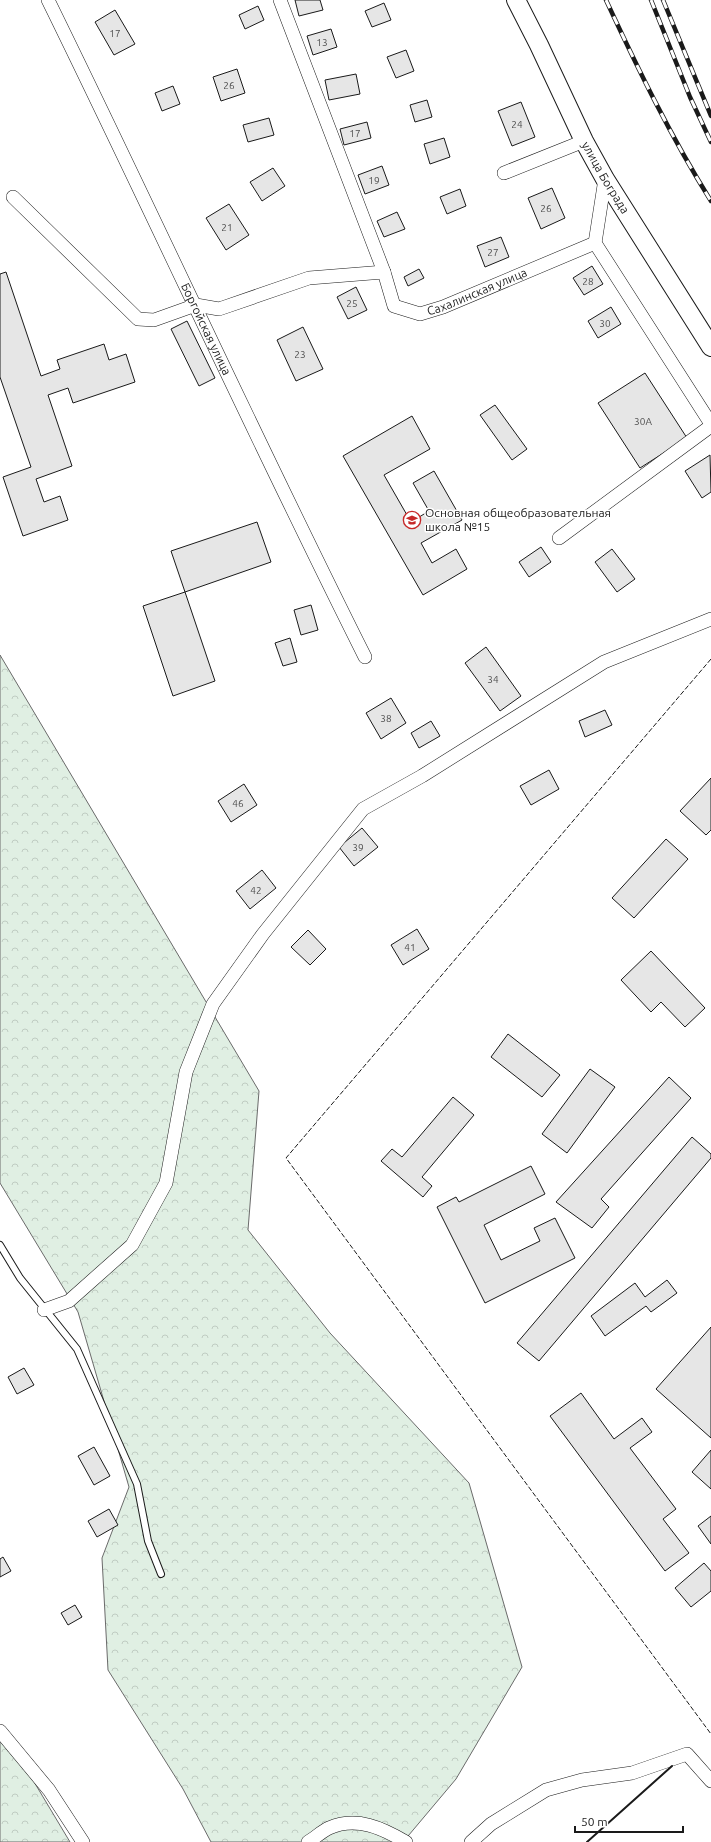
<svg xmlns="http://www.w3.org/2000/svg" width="711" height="1842" font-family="Ubuntu,sans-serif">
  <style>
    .forest { fill: url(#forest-crowns); stroke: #6a6a6a }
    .building { fill: #e6e6e6; stroke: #1a1a1a }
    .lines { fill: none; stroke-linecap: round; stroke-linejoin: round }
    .service-casing { stroke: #1a1a1a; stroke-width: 8 }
    .minor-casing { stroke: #1a1a1a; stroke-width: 14 }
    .secondary-casing { stroke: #1a1a1a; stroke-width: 20 }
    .service { stroke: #fff; stroke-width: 6 }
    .minor { stroke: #fff; stroke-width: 13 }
    .secondary { stroke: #fff; stroke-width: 18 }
    .rail-casing { stroke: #1a1a1a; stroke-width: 4.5 }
    .rail { stroke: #fff; stroke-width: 3; stroke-dasharray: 9; stroke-linecap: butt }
    .fence { stroke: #1a1a1a; stroke-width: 1; stroke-dasharray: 5 2; stroke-linecap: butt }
    .wall { stroke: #1a1a1a; stroke-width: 2 }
    .labels { text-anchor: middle; stroke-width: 3; stroke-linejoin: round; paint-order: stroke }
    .number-label { font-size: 10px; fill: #4d4d4d }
    .street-label { font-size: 12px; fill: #1a1a1a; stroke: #fff }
    .poi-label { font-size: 12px; fill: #1a1a1a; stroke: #fff; text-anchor: start }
  </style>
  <defs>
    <pattern id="forest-crowns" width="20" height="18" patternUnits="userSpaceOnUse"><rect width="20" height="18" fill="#e0efe3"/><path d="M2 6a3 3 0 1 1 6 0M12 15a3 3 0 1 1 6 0" fill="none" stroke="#c0ccc2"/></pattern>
  </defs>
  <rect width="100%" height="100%" fill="#fff"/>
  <g class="forest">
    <polygon points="0,655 259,1091 248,1230 330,1333 469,1483 522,1667 456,1779 403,1842 211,1842 183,1789 108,1670 102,1558 129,1487 78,1312 0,1183"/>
    <polygon points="0,1725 70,1842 0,1842"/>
  </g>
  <g class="building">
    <polygon points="295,0 320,0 323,10 299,16"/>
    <polygon points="384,3 391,20 372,27 365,11"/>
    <polygon points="258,6 264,20 245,29 239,15"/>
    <polygon points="115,10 135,44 114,55 95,22"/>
    <polygon points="331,29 337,47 313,55 307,36"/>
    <polygon points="406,50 414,71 396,78 387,57"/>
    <polygon points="237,69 245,93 221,101 213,77"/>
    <polygon points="356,74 360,94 329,100 325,80"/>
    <polygon points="173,86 180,104 162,111 155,93"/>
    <polygon points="427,100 432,117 415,122 410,105"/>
    <polygon points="521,102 535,137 512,146 498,111"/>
    <polygon points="269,118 274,135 248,142 243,125"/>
    <polygon points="367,122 371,138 344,145 340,129"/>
    <polygon points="444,138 450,157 430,164 424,144"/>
    <polygon points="382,166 389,185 365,194 358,175"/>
    <polygon points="273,168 285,186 262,201 250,182"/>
    <polygon points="552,188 565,218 541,229 528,198"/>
    <polygon points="460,189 466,206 447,214 440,197"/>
    <polygon points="229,204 249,235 226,250 206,218"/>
    <polygon points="397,212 405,229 384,237 377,221"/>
    <polygon points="501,237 509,257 485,267 477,246"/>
    <polygon points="592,266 603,284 584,295 573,278"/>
    <polygon points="419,269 424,278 408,286 404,277"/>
    <polygon points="6,272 41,376 60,369 57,360 104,344 109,360 126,354 135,382 73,403 68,388 48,395 72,466 36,479 44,502 60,496 68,520 23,536 3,477 31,467 0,377 0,274"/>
    <polygon points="356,287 367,310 348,319 337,297"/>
    <polygon points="611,307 621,324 598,338 588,321"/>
    <polygon points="187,321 215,378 199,386 171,329"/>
    <polygon points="303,327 323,369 296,381 277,340"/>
    <polygon points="645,373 687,438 640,468 598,403"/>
    <polygon points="495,405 527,449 512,460 480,415"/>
    <polygon points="412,416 430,449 384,475 411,522 429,511 413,483 434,471 462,520 421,543 432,563 456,549 467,569 423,595 343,456"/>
    <polygon points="710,455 711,492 702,498 685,471"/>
    <polygon points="257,522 271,562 185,592 171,551"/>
    <polygon points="541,547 551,562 529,577 519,562"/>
    <polygon points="612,549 635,579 617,592 595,562"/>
    <polygon points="185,592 215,681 173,696 143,606"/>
    <polygon points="311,605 318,630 301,635 294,610"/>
    <polygon points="290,638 297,662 283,666 275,643"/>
    <polygon points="486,647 521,696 500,711 465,663"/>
    <polygon points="391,698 406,723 381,739 366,713"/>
    <polygon points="605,710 612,725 585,737 579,721"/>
    <polygon points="431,721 440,736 419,748 411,733"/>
    <polygon points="549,770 559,789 531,805 520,786"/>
    <polygon points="711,778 711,830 706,835 680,811"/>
    <polygon points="244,784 257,805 231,822 218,801"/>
    <polygon points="362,828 378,847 354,866 339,847"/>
    <polygon points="666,839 688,859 634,918 612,898"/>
    <polygon points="262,870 276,888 250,909 236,891"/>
    <polygon points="417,929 429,949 403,965 391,945"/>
    <polygon points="308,930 326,949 310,965 291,947"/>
    <polygon points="651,951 705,1008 685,1027 661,1002 651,1012 621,980"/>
    <polygon points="508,1034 560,1075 542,1097 491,1057"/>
    <polygon points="590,1069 615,1087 567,1153 542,1134"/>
    <polygon points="669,1077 691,1098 601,1199 609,1207 592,1228 556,1202"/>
    <polygon points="453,1097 474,1115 422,1177 432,1186 423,1197 381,1161 392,1149 402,1157"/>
    <polygon points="692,1137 711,1154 711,1158 539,1361 517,1343"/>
    <polygon points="531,1166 545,1194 484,1225 501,1260 540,1241 534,1228 555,1218 575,1258 485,1303 437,1207 456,1197 459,1202"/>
    <polygon points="667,1280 677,1293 651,1312 646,1306 605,1336 591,1316 635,1283 645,1297"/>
    <polygon points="711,1327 711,1438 656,1389"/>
    <polygon points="24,1368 34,1385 17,1394 8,1377"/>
    <polygon points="581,1393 614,1439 642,1418 652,1432 630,1448 676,1509 663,1519 689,1553 665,1571 550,1416"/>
    <polygon points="94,1447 110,1476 94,1485 78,1456"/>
    <polygon points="711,1450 711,1489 692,1472"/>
    <polygon points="109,1509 118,1525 97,1537 88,1521"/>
    <polygon points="711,1516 711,1544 698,1526"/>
    <polygon points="3,1557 11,1571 0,1577 0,1559"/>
    <polygon points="704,1563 711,1571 711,1591 691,1607 675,1588"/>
    <polygon points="75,1605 82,1617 68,1625 61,1613"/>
  </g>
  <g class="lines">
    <defs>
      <polyline id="service" points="0,1245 20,1278 77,1349 137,1484 148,1541 161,1574"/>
      <g id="minor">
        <path id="s1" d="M48,0C155,218 256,440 365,657"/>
        <path id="s2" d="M280,0L384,272L394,306L420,314L443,307L595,243L711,424"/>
        <polyline points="504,173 584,141"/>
        <polyline points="13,197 138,319 154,320 196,305 219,309 309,278 384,272"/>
        <polyline points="595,243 605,179"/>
        <polyline points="559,538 711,426"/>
        <polyline points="44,1310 69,1301 132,1245 166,1183 186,1072 213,1004 263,934 363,809 422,776 604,662 711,619"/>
        <polyline points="0,1731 49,1790 83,1842"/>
        <path d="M308,1842C315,1838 322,1831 329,1828C357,1816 382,1828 406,1842"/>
        <polyline points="471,1842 491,1824 546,1790 582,1780 632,1773 687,1754 711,1781"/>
      </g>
      <g id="secondary">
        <path id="s3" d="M516,0L539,45L584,141L605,179L711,347"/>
      </g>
    </defs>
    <use href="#service" class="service-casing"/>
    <use href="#minor" class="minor-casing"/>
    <use href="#secondary" class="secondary-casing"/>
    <use href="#service" class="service"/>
    <use href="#minor" class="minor"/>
    <use href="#secondary" class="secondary"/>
    <defs>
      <g id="rail">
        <path d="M606,0C638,69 671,137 711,201"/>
        <polyline points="651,0 690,97 711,142"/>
        <polyline points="663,0 711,116"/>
      </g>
    </defs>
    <use href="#rail" class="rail-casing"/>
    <use href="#rail" class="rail"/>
    <polyline class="fence" points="711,659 286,1158 711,1734"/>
    <polyline class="wall" points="587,1842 672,1766"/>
  </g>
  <defs>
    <symbol id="school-ring" viewBox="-11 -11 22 22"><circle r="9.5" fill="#fff" stroke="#c62828" stroke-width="1.5"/><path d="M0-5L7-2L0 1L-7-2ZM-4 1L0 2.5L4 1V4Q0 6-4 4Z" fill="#c62828"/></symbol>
  </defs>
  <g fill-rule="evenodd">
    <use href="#school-ring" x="402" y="510" width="20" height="20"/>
  </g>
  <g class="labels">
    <g class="number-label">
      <text x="115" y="37">17</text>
      <text x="322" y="46">13</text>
      <text x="229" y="89">26</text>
      <text x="517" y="128">24</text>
      <text x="355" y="137">17</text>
      <text x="374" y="184">19</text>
      <text x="546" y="212">26</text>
      <text x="227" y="231">21</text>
      <text x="493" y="256">27</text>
      <text x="588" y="285">28</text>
      <text x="352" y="307">25</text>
      <text x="605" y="327">30</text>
      <text x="300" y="358">23</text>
      <text x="643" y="425">30А</text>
      <text x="493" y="683">34</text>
      <text x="386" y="722">38</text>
      <text x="238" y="807">46</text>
      <text x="358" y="851">39</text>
      <text x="256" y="894">42</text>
      <text x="410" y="951">41</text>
    </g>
    <g class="street-label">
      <text dy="4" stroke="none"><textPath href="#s3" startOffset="199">улица Бограда</textPath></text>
      <text dy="4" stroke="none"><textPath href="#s2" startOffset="415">Сахалинская улица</textPath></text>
      <text dy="4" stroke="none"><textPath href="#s1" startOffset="365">Боргойская улица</textPath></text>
    </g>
    <g class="poi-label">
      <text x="425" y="517">Основная общеобразовательная<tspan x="425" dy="14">школа №15</tspan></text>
    </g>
  </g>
  <path d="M575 1826v6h108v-6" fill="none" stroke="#1a1a1a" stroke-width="2"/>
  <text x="581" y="1826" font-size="12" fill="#1a1a1a" stroke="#ffffff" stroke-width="3" paint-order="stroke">50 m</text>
</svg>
